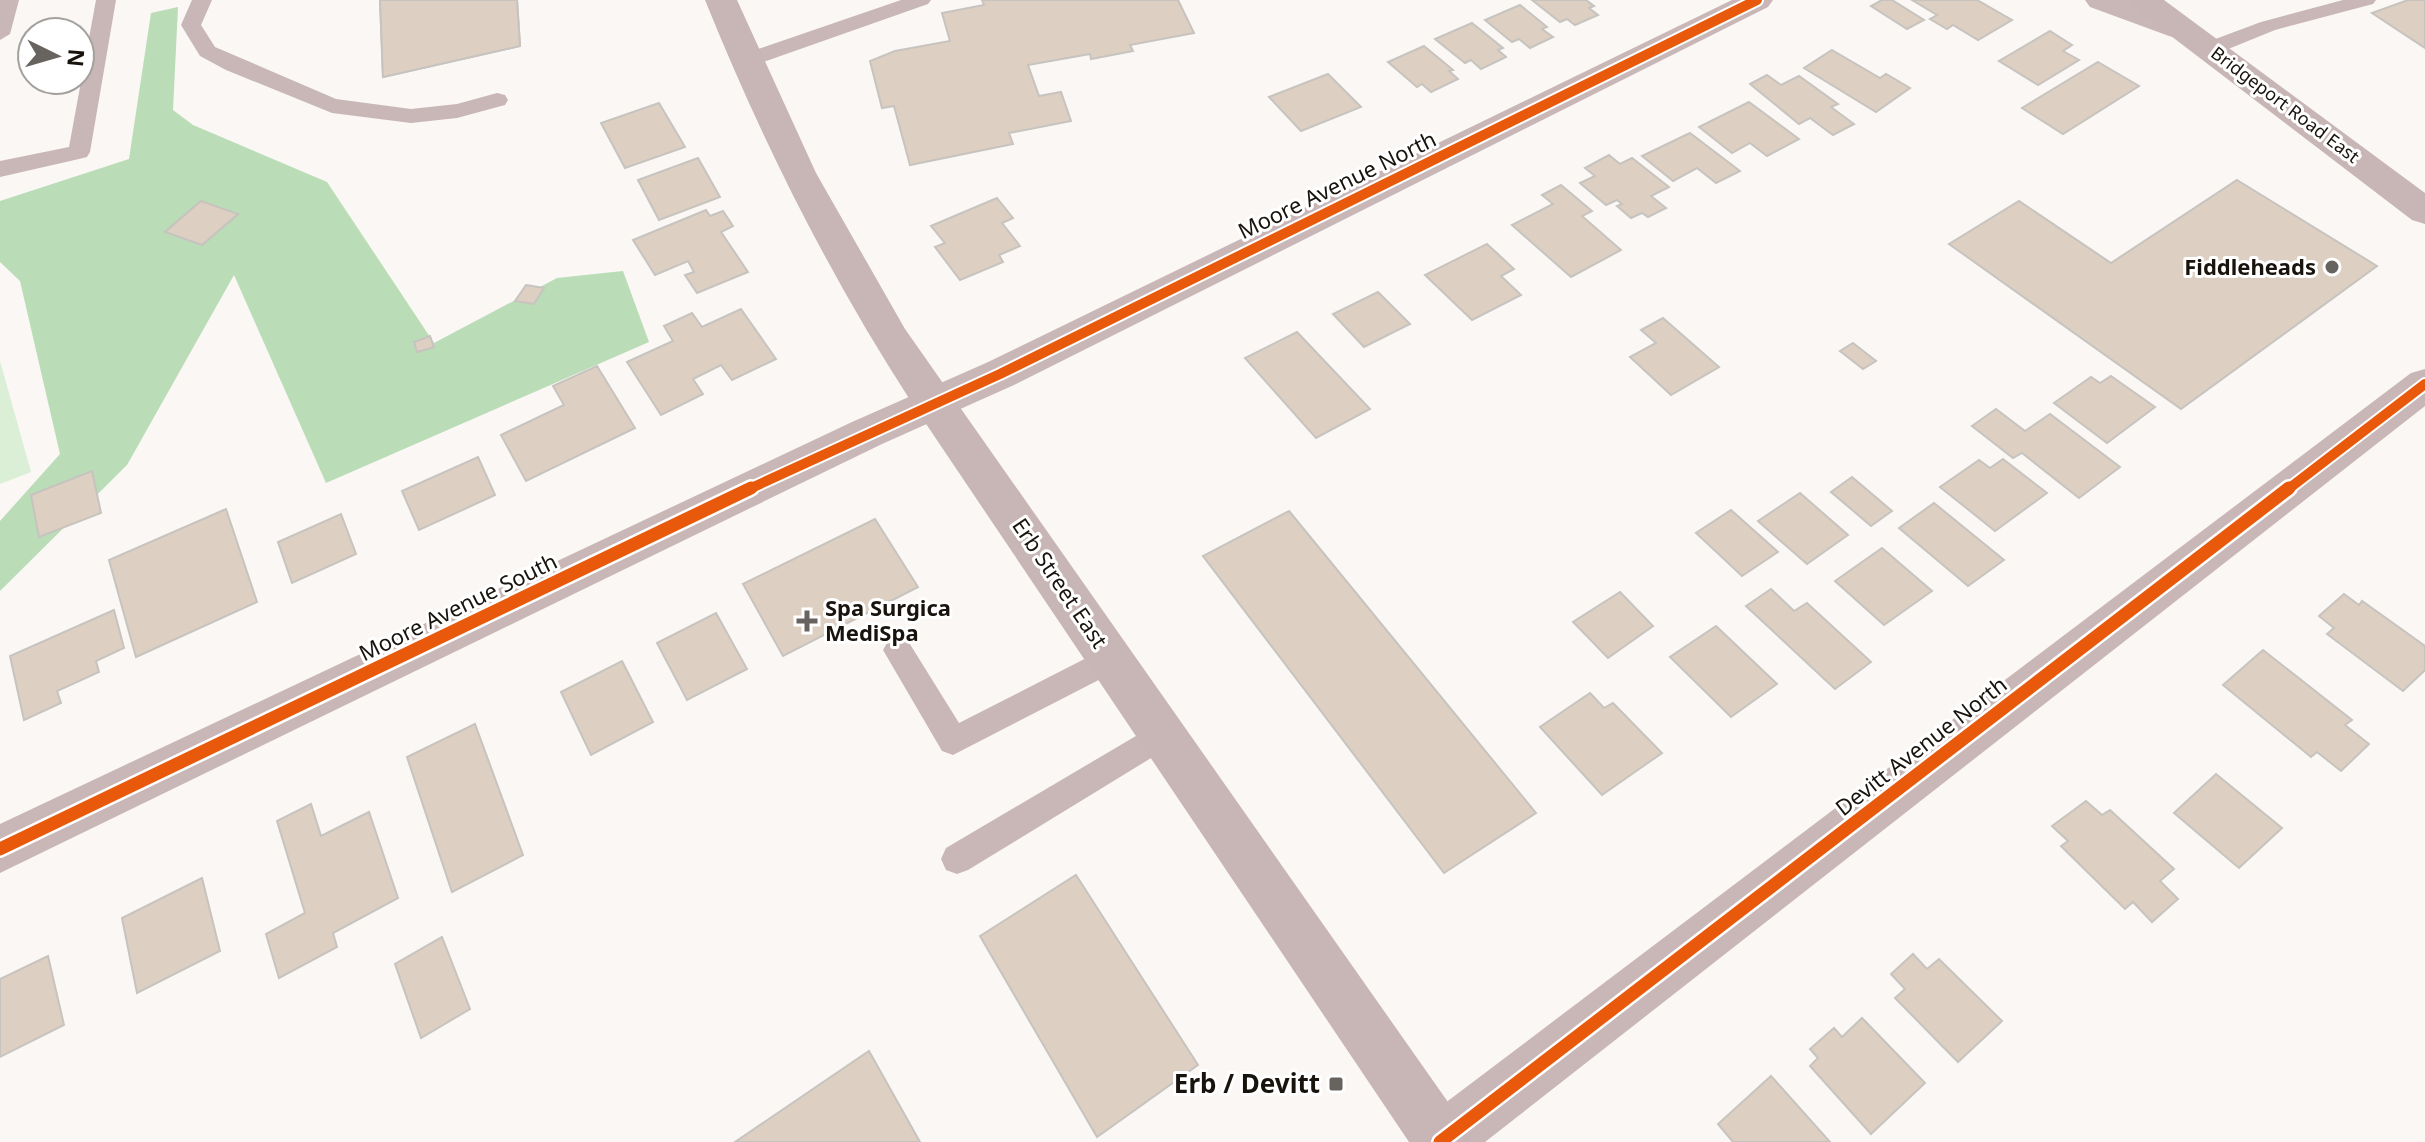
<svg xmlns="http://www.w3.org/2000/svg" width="2425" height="1142" font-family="'Noto Sans',sans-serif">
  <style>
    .green { fill: #daefd6 }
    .forest { fill: #badcb7 }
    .building { fill: #ddd0c2; stroke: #c7c3bf; stroke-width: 2 }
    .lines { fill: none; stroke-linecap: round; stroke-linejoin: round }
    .lane { fill: #c9b7b8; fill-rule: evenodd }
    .street { fill: #c9b7b8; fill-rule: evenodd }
    .secondary { fill: #c7b6b5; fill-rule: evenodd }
    .cycleway-far1-casing { stroke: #fff; stroke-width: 14 }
    .cycleway-casing { stroke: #fff; stroke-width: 18 }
    .cycleway-far1 { stroke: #e8590c; stroke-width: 10 }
    .cycleway { stroke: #e8590c; stroke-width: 13 }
    .poi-dot { fill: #67635e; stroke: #fff; stroke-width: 3 }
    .labels { text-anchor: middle; stroke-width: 6; stroke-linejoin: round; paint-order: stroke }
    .far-street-label { font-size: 18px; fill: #18130d; stroke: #fff }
    .street-label { font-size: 22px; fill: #18130d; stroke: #fff }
    .poi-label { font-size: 22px; font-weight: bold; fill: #18130d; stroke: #fff; text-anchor: end }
    .near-poi-label { font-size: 26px; font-weight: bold; fill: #18130d; stroke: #fff; text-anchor: end }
  </style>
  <rect width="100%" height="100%" fill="#faf7f4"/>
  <polygon class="green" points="0,361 31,472 0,484"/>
  <polygon class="forest" points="178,7 173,110 193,125 327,182 434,343 557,278 623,271 649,342 326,483 234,275 127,465 0,591 0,521 60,454 20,281 0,262 0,201 129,159 151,13"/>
  <g class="building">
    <polygon points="380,0 517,0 520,46 383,77"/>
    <polygon points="380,0 517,0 520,46 383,77"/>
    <polygon points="982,0 1178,0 1194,33 1130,45 1133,51 1091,59 1090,54 1028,65 1039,96 1061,92 1071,121 1009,133 1013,144 910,165 894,106 882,108 870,61 895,51 950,41 942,13 984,5"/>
    <polygon points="1532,0 1586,0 1594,6 1589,8 1598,15 1575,25 1567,19 1560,22"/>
    <polygon points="1882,0 1892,0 1924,20 1907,29 1871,6"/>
    <polygon points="1912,0 1977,0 2012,20 1978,40 1953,25 1947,29 1930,19 1937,15"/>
    <polygon points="2408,0 2425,0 2425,48 2372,13"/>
    <polygon points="1520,5 1547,27 1542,29 1553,37 1530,48 1519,39 1512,42 1485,20"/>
    <polygon points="1472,23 1503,48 1498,50 1506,57 1481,69 1471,60 1465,63 1435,39"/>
    <polygon points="2050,31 2072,45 2063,51 2079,60 2038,85 1999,61"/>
    <polygon points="1424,46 1453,70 1449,71 1458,79 1431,92 1422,84 1417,87 1388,62"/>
    <polygon points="1832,50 1880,78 1886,74 1910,88 1876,112 1804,68"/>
    <polygon points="2098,62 2139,86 2063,134 2022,108"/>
    <polygon points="1328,74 1361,107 1301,131 1269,97"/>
    <polygon points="1767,75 1781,85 1799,76 1838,104 1831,107 1854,124 1833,135 1810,118 1799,124 1750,84"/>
    <polygon points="1749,102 1799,139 1767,156 1750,143 1732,153 1699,127"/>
    <polygon points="659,103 685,147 625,168 601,123"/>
    <polygon points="1690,133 1740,171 1716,183 1697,168 1673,181 1642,156"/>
    <polygon points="1609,155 1620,164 1632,158 1669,187 1651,196 1666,208 1648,217 1642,213 1631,218 1617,206 1622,204 1617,200 1606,205 1580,183 1595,176 1585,168"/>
    <polygon points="698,158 720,197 659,220 638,180"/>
    <polygon points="2237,180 2377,266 2181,409 1949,244 2019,201 2111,263"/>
    <polygon points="1561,185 1592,211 1582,216 1621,250 1571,277 1512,225 1553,204 1542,195"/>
    <polygon points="997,198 1013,218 1002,223 1020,246 999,255 1003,262 960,280 935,247 945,243 931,226"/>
    <polygon points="201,201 238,214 202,245 165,232"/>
    <polygon points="706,210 710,216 723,211 733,226 721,232 748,272 697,293 685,275 694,272 688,261 655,275 633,240"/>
    <polygon points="1487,244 1514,269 1501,276 1521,295 1472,320 1425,275"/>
    <polygon points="526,285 544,288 534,304 515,301"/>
    <polygon points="1378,292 1410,324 1364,347 1333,314"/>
    <polygon points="741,309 776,359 732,380 721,365 693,379 703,394 661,415 627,362 673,341 664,326 692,313 702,327"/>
    <polygon points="1663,318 1719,367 1671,395 1630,357 1656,343 1641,330"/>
    <polygon points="1297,332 1370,409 1316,438 1245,358"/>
    <polygon points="430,336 434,347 417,352 414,342"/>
    <polygon points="1853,343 1876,361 1863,369 1840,351"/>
    <polygon points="597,366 635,428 526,481 501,435 564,405 553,386"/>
    <polygon points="2111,376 2155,407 2107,443 2054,403 2091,377 2100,383"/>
    <polygon points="1996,409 2025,431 2050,414 2120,467 2079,498 2022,453 2013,458 1972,426"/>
    <polygon points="478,457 495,495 419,530 402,491"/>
    <polygon points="2003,459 2047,493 1995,531 1940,487 1979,460 1990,468"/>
    <polygon points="92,471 101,513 39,537 31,495"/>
    <polygon points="1852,477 1892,511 1871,526 1831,492"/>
    <polygon points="1800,493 1848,535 1807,564 1758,521"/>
    <polygon points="1934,503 2004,560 1968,586 1899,528"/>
    <polygon points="226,509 257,602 136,657 109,560"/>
    <polygon points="1731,510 1778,552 1742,576 1696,533"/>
    <polygon points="1289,511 1536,813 1444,873 1203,556"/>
    <polygon points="341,514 356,554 292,583 278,542"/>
    <polygon points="875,519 918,587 783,656 743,584"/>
    <polygon points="1882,548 1932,591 1884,625 1835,581"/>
    <polygon points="1771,589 1794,611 1807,603 1871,662 1835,689 1746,606"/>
    <polygon points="1620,592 1653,626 1608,658 1573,622"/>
    <polygon points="2344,594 2359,605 2362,601 2425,646 2425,670 2403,691 2327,634 2334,628 2319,616"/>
    <polygon points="114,610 124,648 96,661 99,672 57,691 61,703 24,720 10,656"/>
    <polygon points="716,613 747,669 687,700 657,643"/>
    <polygon points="1716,626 1777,684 1731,717 1670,657"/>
    <polygon points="2263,650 2352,720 2345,725 2369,744 2341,771 2317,752 2311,757 2223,685"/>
    <polygon points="622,661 653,722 591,755 561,692"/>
    <polygon points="1590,693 1604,708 1613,703 1662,753 1602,795 1540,727"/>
    <polygon points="475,724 523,855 452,892 407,757"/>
    <polygon points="2216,774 2282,828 2239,868 2174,813"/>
    <polygon points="2086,801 2102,815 2110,810 2174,869 2160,881 2178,899 2152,922 2133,902 2125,909 2061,846 2068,841 2052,826"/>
    <polygon points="311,804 321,836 369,812 398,898 333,933 337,947 279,978 266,934 305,913 277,821"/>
    <polygon points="1076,875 1198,1065 1097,1137 980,936"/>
    <polygon points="202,878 220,951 137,993 122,918"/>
    <polygon points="442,937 470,1009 421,1038 395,964"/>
    <polygon points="1913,954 1927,969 1939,959 2002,1021 1958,1062 1895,998 1905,989 1891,974"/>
    <polygon points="48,956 64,1025 0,1057 0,979"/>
    <polygon points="1862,1018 1925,1083 1871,1134 1810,1066 1818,1058 1810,1049 1834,1028 1842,1037"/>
    <polygon points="869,1051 920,1142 735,1142"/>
    <polygon points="1771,1076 1830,1142 1733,1142 1718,1124"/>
  </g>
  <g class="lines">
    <g class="lane">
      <polygon points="0,0 19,0 10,34 0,40"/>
      <polygon points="96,0 116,0 90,152 87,157 79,159 0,177 0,161 69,147"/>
      <polygon points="192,0 212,0 201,25 215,47 336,99 411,109 457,104 497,93 505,95 508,100 505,105 457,118 411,123 332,113 226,70 200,56 181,25"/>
      <polygon points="901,0 931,0 928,4 752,66 745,68 735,61 738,56"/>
      <polygon points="2343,0 2376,0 2373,4 2275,30 2216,54 2202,54 2199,49 2202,44 2261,22"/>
      <polygon points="898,637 908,641 959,723 1102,650 1112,646 1122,650 1127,659 1122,668 953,755 942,751 883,650 888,641"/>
      <polygon points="1163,720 1174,724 1178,734 1174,744 968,870 957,874 946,870 941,859 946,848"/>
    </g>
    <g class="street">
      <polygon points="1732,0 1773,0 1768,7 1014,385 882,444 0,873 0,824 852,422 986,363"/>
      <polygon points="2085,0 2131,0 2191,22 2196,29 2191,36 2180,39 2169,36 2090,7"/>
      <polygon points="2425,369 2425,406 1485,1142 1412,1142 1420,1122 2411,373"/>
    </g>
    <g class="secondary">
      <path d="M705,0H737L816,173L905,329L1462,1122L1470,1142H1409L912,403C829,275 762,141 705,0Z"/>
      <polygon points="2128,0 2164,0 2425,193 2425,224 2412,220 2133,7"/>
    </g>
    <defs>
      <g id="cycleway-far1">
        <polyline points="747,490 1000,374 1757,0"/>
        <polyline points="2287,490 2425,384"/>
      </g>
      <g id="cycleway">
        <polyline points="0,849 751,488"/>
        <polyline points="1440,1142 2289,488"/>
      </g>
    </defs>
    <use href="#cycleway-far1" class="cycleway-far1-casing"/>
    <use href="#cycleway" class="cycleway-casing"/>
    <use href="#cycleway-far1" class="cycleway-far1"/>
    <use href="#cycleway" class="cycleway"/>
  </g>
  <g class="poi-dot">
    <circle cx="2332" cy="267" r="8"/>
    <path d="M803 609h8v8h8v8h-8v8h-8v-8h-8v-8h8z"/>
    <rect x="1328" y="1076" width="16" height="16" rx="4"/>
  </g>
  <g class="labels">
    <g class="far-street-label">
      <text transform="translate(2285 105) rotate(37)" y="6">Bridgeport Road East</text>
    </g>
    <g class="street-label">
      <text transform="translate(1337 185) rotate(-26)" y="8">Moore Avenue North</text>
      <text transform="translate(1060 583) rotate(56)" y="8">Erb Street East</text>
      <text transform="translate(458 607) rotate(-26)" y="8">Moore Avenue South</text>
      <text transform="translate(1921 746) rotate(-38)" y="8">Devitt Avenue North</text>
    </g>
    <g class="poi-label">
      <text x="2316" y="275">Fiddleheads</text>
      <text x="825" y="616" text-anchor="start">Spa Surgica<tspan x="825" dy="25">MediSpa</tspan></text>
    </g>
    <g class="near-poi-label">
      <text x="1320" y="1093">Erb / Devitt</text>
    </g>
  </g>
  <g transform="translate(56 56) rotate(95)"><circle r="38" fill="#ffffff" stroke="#a3a19e" stroke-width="2"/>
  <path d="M0-6L14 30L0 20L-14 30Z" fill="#67635e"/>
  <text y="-12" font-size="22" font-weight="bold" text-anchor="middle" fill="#18130d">N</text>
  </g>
</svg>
